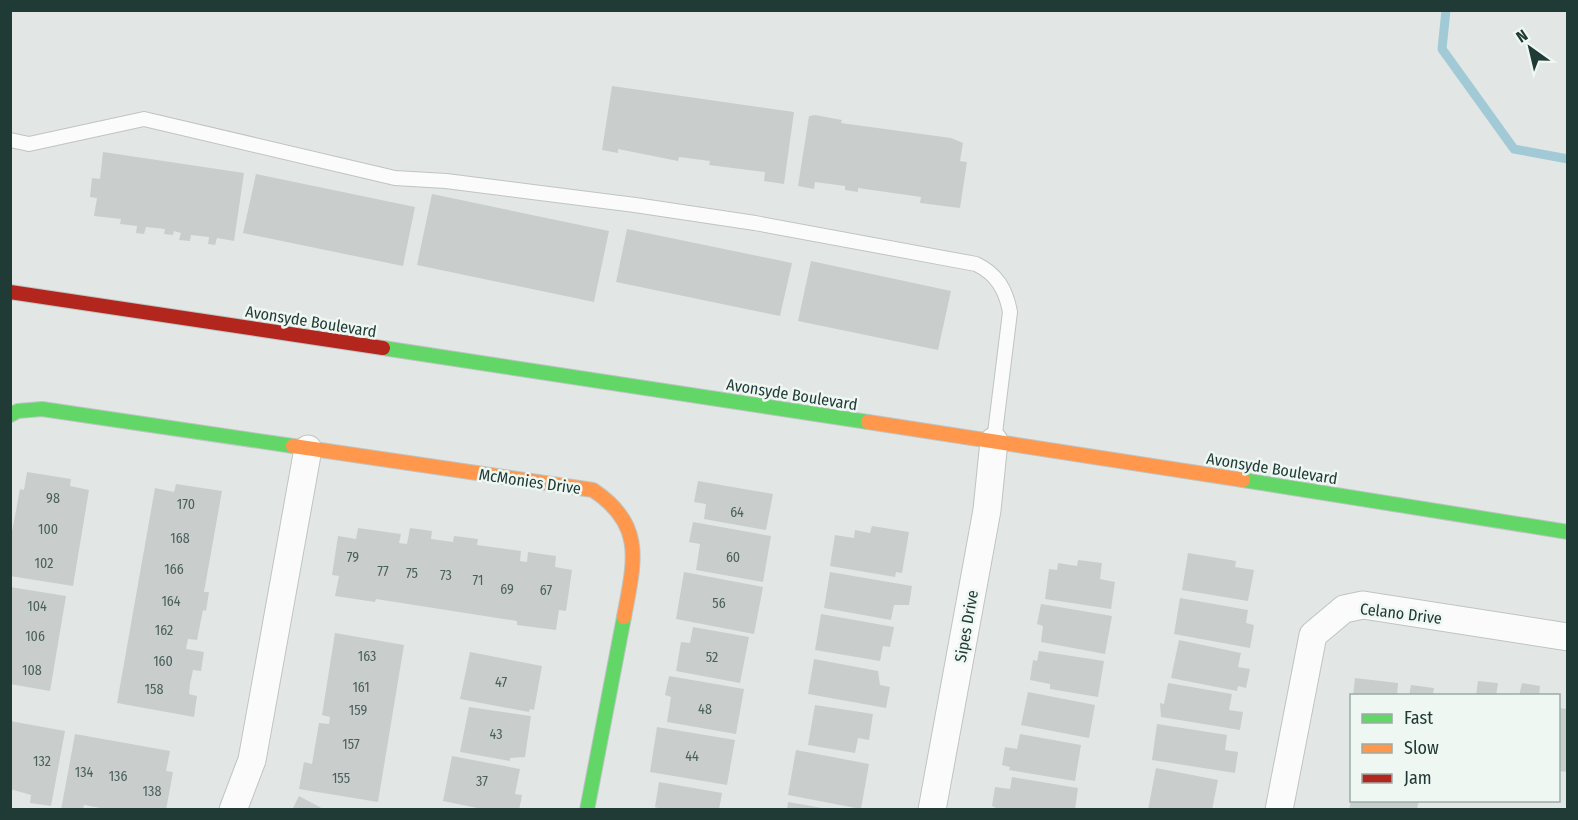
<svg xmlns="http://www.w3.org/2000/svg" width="1578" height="820" font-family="'Fira Sans Condensed',sans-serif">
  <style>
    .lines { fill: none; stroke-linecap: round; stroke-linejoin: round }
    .stream { stroke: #a2cad6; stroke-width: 9 }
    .building { fill: #c9cecc }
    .lane-casing { stroke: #bfc4c2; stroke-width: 16 }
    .street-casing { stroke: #bfc4c2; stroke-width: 29 }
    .fast-casing { stroke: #bec5c3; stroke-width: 16 }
    .slow-casing { stroke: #bec5c3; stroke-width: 16 }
    .jam-casing { stroke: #bec5c3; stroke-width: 16 }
    .lane { stroke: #fbfbfb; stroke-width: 14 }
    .street { stroke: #fbfbfb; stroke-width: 27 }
    .fast { stroke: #63d668; stroke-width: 14 }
    .slow { stroke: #ff974d; stroke-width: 14 }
    .jam { stroke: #b3261e; stroke-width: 14 }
    .labels { text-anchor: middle; stroke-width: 5; stroke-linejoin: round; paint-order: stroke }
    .number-label { font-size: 14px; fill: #4b605c }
    .street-label { font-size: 16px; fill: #203a35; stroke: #eff7f3 }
  </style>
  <rect width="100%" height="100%" fill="#e2e7e5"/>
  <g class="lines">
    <polyline class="stream" points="1446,10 1442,49 1514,149 1568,159"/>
  </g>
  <g class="building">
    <polygon points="612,86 794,112 784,184 764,181 765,172 709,165 710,161 679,157 678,161 618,149 618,153 602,150"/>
    <polygon points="815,115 842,120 841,123 951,138 963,143 960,161 967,162 960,208 920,203 921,197 858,188 858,192 845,190 845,186 815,182 814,189 798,186 809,116"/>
    <polygon points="103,152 244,173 234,241 217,238 215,245 208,244 209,237 191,235 190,241 179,240 181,233 174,231 173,235 164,234 165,229 146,227 144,234 136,233 137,226 120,224 121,219 94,216 97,198 90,197 92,178 100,179"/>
    <polygon points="256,174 415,207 403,266 243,233"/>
    <polygon points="432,194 609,231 594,302 417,265"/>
    <polygon points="627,229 792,263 780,316 616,282"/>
    <polygon points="811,261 951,291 938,350 798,321"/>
    <polygon points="27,472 71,479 70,486 89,490 73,586 10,576 10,542 20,489 24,490"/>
    <polygon points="698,481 773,494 766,530 704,519 706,504 694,502"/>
    <polygon points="176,484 222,491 204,592 209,592 206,611 203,610 197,640 188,639 186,649 204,652 201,671 193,670 190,684 189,694 197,696 194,717 117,703 155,488 174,492"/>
    <polygon points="693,522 771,536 763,582 696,570 700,544 689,542"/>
    <polygon points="872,526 909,532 902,573 896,572 895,577 830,566 835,535 854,538 855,530 870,533"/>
    <polygon points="358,528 401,534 399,543 407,544 410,528 432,531 431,539 453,542 454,536 478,539 477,545 521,551 520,561 527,562 528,552 556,556 555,567 572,570 566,611 559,610 556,630 517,625 517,621 376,599 375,602 335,596 339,576 332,575 338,536 356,539"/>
    <polygon points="1188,553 1236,561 1235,567 1254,570 1248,601 1182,590"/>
    <polygon points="1078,560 1102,563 1100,579 1115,582 1111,609 1045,599 1049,569 1057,570 1058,563 1077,566"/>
    <polygon points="684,572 763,587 754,634 676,619"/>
    <polygon points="830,572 912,586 909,605 894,605 891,620 824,608"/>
    <polygon points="10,587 66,596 50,691 10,684"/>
    <polygon points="1180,598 1248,610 1246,623 1254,625 1250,648 1174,634"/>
    <polygon points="1041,604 1112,616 1105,654 1041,642 1043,626 1037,624"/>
    <polygon points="821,614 894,627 890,647 883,646 880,661 815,650"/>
    <polygon points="693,627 749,637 740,683 676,671 681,642 690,643"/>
    <polygon points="335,633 404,645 378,802 299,789 304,762 312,764 319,723 329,724 330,717 322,715"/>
    <polygon points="1179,640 1241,653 1238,667 1250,669 1246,688 1238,686 1237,691 1171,678"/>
    <polygon points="1039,651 1104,661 1098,697 1050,689 1050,684 1030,680 1033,660 1037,661"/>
    <polygon points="470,652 542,666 534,710 530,709 529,712 460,699"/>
    <polygon points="814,659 878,671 880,685 890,687 886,708 808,694"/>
    <polygon points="669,676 744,689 736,734 667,722 671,697 665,695"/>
    <polygon points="1355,678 1398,683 1397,696 1353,696"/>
    <polygon points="1478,681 1498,683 1496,696 1476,696"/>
    <polygon points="1168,683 1232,694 1229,710 1243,712 1240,730 1161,717 1160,703 1164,704"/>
    <polygon points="1522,683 1540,686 1539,696 1519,696"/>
    <polygon points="1411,685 1434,688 1433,693 1443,696 1409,696"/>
    <polygon points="1028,692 1095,705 1089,738 1021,725"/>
    <polygon points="815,705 873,714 869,740 858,738 855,753 808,745"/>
    <polygon points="469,707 531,716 525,757 510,758 510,761 460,752"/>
    <polygon points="1558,708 1568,709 1568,772 1558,771"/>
    <polygon points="10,721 65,731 51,806 30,803 31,795 10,789"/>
    <polygon points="1157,724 1227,735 1225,750 1238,752 1235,773 1152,760"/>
    <polygon points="657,727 735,740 727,785 650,772"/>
    <polygon points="75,734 170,751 166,771 173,772 166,810 111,810 84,805 83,810 61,810"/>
    <polygon points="1020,734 1081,745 1075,781 1009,770 1010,767 1002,765 1005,747 1017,749"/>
    <polygon points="796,750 869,764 861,809 788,795"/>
    <polygon points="452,756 520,769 515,794 522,795 519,810 487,810 443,801"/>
    <polygon points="1156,768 1218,780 1212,810 1148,810"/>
    <polygon points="1012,777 1078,788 1075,810 1000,810 992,806 995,787 1010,789"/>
    <polygon points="659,782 722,793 719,810 663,810 655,807"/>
    <polygon points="299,796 325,810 292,810"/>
    <polygon points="1351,800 1419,800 1417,810 1349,810"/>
    <polygon points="788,802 822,808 822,810 787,810"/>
  </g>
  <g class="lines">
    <defs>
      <path id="lane" d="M10,140L29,144L144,119L395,178L446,181L635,205L755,223L976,264C997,274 1006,290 1010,312L994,441"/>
      <g id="street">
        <polyline points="233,810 252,760 308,449"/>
        <polyline points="932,810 987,510 994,441"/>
        <polyline points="1279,810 1313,635 1344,609 1363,605 1568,637"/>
      </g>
      <g id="fast">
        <polyline points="383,348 868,422"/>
        <polyline points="10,415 18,411 42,409 293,446"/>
        <polyline points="1243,480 1568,532"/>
        <polyline points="587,810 624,617"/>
      </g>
      <g id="slow">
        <polyline points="868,422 1243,480"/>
        <path d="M293,446L593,490C646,525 634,563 624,617"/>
      </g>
      <polyline id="jam" points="10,292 383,348"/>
    </defs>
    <use href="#lane" class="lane-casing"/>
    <use href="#street" class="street-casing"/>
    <use href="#fast" class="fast-casing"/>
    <use href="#slow" class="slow-casing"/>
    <use href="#jam" class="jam-casing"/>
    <use href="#lane" class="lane"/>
    <use href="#street" class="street"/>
    <use href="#fast" class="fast"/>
    <use href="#slow" class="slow"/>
    <use href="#jam" class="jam"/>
  </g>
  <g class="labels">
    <g class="number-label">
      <text x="53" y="503">98</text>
      <text x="186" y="509">170</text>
      <text x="737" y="517">64</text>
      <text x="48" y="534">100</text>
      <text x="180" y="543">168</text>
      <text x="353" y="562">79</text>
      <text x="733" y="562">60</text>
      <text x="44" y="568">102</text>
      <text x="174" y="574">166</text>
      <text x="383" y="576">77</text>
      <text x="412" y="578">75</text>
      <text x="446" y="580">73</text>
      <text x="478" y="585">71</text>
      <text x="507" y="594">69</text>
      <text x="546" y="595">67</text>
      <text x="171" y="606">164</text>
      <text x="719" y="608">56</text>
      <text x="37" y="611">104</text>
      <text x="164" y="635">162</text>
      <text x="35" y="641">106</text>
      <text x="367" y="661">163</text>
      <text x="712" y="662">52</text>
      <text x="163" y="666">160</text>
      <text x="32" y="675">108</text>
      <text x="501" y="687">47</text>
      <text x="361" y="692">161</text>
      <text x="154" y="694">158</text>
      <text x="705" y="714">48</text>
      <text x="358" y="715">159</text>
      <text x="496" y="739">43</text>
      <text x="351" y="749">157</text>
      <text x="692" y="761">44</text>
      <text x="42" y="766">132</text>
      <text x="84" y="777">134</text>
      <text x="118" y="781">136</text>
      <text x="341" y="783">155</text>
      <text x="482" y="786">37</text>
      <text x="152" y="796">138</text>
    </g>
    <g class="street-label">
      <text transform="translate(311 321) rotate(9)" y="6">Avonsyde Boulevard</text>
      <text transform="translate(792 394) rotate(9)" y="6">Avonsyde Boulevard</text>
      <text transform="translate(1272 468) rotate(9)" y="6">Avonsyde Boulevard</text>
      <text transform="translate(530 481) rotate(8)" y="6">McMonies Drive</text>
      <text transform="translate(1401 613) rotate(7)" y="6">Celano Drive</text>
      <text transform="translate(966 626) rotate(-80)" y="6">Sipes Drive</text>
    </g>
  </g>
  <rect width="1578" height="820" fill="none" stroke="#203a35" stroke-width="24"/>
  <rect x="1350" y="694" width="210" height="108" fill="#eff7f3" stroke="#9caba7" stroke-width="1.5"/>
  <rect x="1362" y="714" width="30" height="9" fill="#63d668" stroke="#9caba7" stroke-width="1.5"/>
  <text x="1404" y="724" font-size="18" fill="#203a35">Fast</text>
  <rect x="1362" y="744" width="30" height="9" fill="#ff974d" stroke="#9caba7" stroke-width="1.5"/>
  <text x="1404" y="754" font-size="18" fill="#203a35">Slow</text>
  <rect x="1362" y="774" width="30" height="9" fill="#b3261e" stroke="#9caba7" stroke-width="1.5"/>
  <text x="1404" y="784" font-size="18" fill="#203a35">Jam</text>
  <g transform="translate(1530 48) rotate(326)" stroke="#eff7f3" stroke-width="4.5" paint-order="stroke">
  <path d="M0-4.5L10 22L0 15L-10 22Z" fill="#203a35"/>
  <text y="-9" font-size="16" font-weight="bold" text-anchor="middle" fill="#203a35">N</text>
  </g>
</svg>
